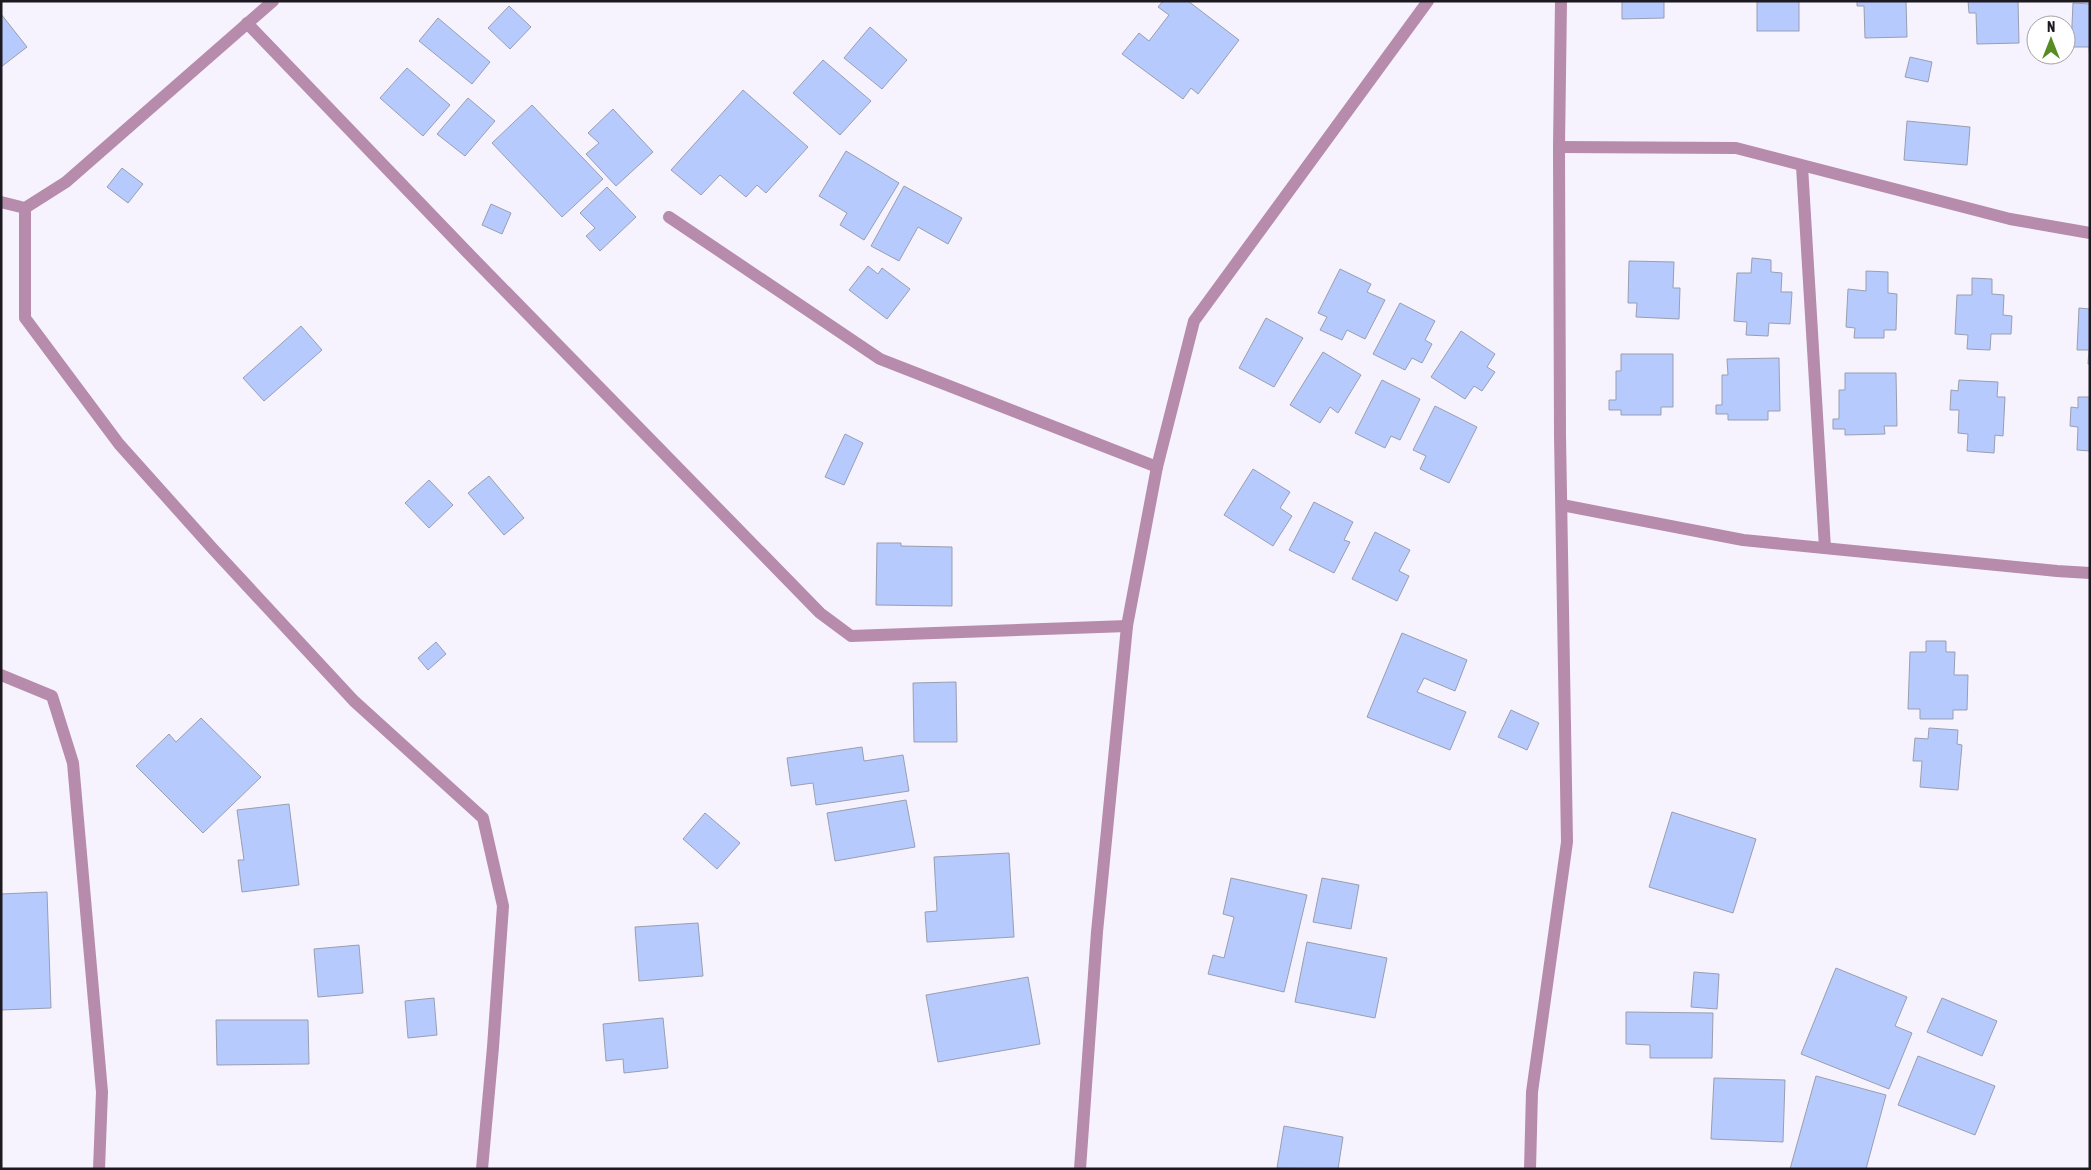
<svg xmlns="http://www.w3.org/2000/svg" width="2091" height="1170" font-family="'Asap Condensed',sans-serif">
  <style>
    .building { fill: #b6cafe; stroke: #999fb0 }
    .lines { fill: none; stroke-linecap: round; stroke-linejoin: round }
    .minor { stroke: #b78bac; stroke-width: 12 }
  </style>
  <rect width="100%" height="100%" fill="#f6f2fe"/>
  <g class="building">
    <polygon points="1163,1 1188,1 1239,40 1198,94 1191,88 1183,99 1122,54 1139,33 1149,41 1169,15 1158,7"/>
    <polygon points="1622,1 1664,1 1664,18 1622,19"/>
    <rect x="1757" y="1" width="42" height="30"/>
    <polygon points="1857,1 1906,1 1907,37 1865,38 1864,6 1857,6"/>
    <polygon points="1968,1 2018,1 2019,43 1977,44 1976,13 1969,13"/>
    <polygon points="2073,3 2090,4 2090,61 2089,47 2071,47"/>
    <polygon points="509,6 531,27 510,49 488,28"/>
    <polygon points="1,14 27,47 1,67"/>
    <polygon points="438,18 490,62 472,84 419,41"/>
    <polygon points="870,27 907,60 882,89 844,58"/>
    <polygon points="1910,57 1932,62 1928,82 1905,77"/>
    <polygon points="823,60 871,101 840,135 793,93"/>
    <polygon points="407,68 450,105 423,136 380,98"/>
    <polygon points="743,90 808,147 766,193 757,185 746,197 720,175 701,195 671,170"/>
    <polygon points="468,98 495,121 465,156 437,134"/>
    <polygon points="532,105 603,179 562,217 492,143"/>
    <polygon points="613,109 653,152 616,186 586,154 599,143 588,133"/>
    <polygon points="1907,121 1970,127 1967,165 1904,160"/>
    <polygon points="846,151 899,183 864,240 840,225 847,213 819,196"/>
    <polygon points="122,168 143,184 128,203 107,187"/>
    <polygon points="904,186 962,218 948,244 918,227 899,261 871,246"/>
    <polygon points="607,187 636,217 600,251 586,236 595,228 580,213"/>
    <polygon points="491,204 511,213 502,234 482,225"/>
    <polygon points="1752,258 1771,260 1771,272 1782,273 1781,292 1792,292 1790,324 1769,323 1768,336 1746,335 1747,322 1734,321 1737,273 1751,273"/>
    <polygon points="1629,261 1674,262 1673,288 1680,288 1679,319 1636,317 1637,303 1628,303"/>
    <polygon points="868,266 878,274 882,268 910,289 887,319 849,290"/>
    <polygon points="1340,269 1371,284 1367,292 1385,300 1365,339 1347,330 1342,340 1320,330 1327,317 1318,313"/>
    <polygon points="1866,271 1888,272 1888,293 1897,294 1896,330 1884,330 1884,338 1854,338 1855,328 1846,327 1848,289 1866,291"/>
    <polygon points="1972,278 1992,279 1992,294 2004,295 2003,315 2012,316 2011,334 1991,334 1990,350 1967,349 1968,335 1955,334 1957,295 1972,295"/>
    <polygon points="1400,303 1435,321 1425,340 1432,344 1422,363 1412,358 1405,370 1373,354"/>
    <polygon points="2079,308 2090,309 2090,364 2088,364 2089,350 2077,350"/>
    <polygon points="1266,318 1303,338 1274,387 1239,368"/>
    <polygon points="301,326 322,350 264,401 243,378"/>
    <polygon points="1461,331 1495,354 1487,367 1495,372 1482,391 1474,386 1465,399 1431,377"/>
    <polygon points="1323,352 1361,375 1338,413 1330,407 1320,423 1290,405"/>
    <polygon points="1621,354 1673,354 1673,407 1661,407 1661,415 1621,415 1621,410 1609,410 1609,400 1616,400 1616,371 1621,371"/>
    <polygon points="1779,358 1780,411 1768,411 1768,420 1728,420 1728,414 1716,414 1716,405 1722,405 1722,375 1728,375 1727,359"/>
    <polygon points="1845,373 1896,373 1897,426 1884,426 1885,434 1845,435 1845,429 1833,429 1833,419 1839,419 1839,390 1845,390"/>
    <polygon points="1382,380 1420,399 1400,440 1391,436 1385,448 1355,433"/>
    <polygon points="1959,380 1998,382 1997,397 2005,397 2003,436 1995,435 1994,453 1967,451 1968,434 1958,433 1959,410 1950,410 1951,390 1958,391"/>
    <polygon points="2078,397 2090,397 2090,451 2077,450 2078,427 2070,426 2071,407 2078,408"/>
    <polygon points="1435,406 1477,427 1449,483 1420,469 1426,456 1413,450"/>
    <polygon points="845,434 863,443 844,485 825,477"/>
    <polygon points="1253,469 1290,492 1280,508 1292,516 1273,546 1224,515"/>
    <polygon points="489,476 524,518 504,535 468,493"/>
    <polygon points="429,480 453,505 429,528 405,503"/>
    <polygon points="1314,502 1353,522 1344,540 1350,542 1334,573 1289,550"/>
    <polygon points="1375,532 1410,550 1399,571 1409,576 1397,601 1352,579"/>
    <polygon points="877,543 901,543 901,546 952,547 952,606 876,605"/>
    <polygon points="1402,633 1467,660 1455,691 1424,678 1417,692 1466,712 1450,750 1367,717"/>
    <polygon points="1926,641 1946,641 1946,652 1955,652 1954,675 1968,675 1967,710 1953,710 1953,719 1920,719 1920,709 1908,709 1910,652 1926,652"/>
    <polygon points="436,642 446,654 428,670 418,658"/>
    <polygon points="956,682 957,742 914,742 913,683"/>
    <polygon points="1511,710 1539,723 1527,750 1498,737"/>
    <polygon points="201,718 261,777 203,833 136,766 169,734 176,742"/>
    <polygon points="1929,728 1958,730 1957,744 1962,745 1958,790 1920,787 1922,761 1913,761 1915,738 1928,739"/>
    <polygon points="862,747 864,761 903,755 909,791 816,805 813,783 791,786 787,758"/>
    <polygon points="906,800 915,847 835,861 827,813"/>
    <polygon points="289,804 299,885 242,892 238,860 244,860 237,810"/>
    <polygon points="1672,812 1756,839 1733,913 1649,887"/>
    <polygon points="705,813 740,843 717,869 683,839"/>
    <polygon points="1009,853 1014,937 927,942 925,912 937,911 934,857"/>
    <polygon points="1231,878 1307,895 1284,992 1208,974 1213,955 1224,958 1234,917 1223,914"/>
    <polygon points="1322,878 1359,885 1351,929 1313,922"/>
    <polygon points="47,892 51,1008 1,1010 1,894"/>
    <polygon points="698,923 703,976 639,981 635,927"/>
    <polygon points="1307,942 1387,958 1375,1018 1295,1002"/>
    <polygon points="359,945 363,993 318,997 314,949"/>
    <polygon points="1836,968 1907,997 1895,1026 1912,1033 1889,1089 1801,1054"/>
    <polygon points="1694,972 1719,974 1717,1009 1691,1007"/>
    <polygon points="1028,977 1040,1044 938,1062 926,995"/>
    <polygon points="434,998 437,1035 408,1038 405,1001"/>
    <polygon points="1942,998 1997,1021 1982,1056 1927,1032"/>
    <polygon points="1626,1012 1713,1013 1712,1058 1650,1058 1650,1045 1626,1044"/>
    <polygon points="663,1018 668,1068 624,1073 623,1059 606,1061 603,1024"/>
    <polygon points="216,1020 308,1020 309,1064 217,1065"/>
    <polygon points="1918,1056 1995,1086 1975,1135 1898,1105"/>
    <polygon points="1816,1076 1886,1095 1866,1169 1790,1169"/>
    <polygon points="1714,1078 1785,1080 1783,1142 1711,1139"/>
    <polygon points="1284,1126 1343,1137 1338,1169 1277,1168"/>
  </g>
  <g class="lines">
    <g class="minor">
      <polyline points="247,23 466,251 820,613 851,636 1127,626"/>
      <polyline points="1559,147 1736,148 2010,219 2090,233"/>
      <polyline points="1802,166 1825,548"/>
      <polyline points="1,202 25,208 66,182 273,1"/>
      <polyline points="25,208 25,318 119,444 213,549 354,701 483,818 503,906 493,1047 482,1169"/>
      <polyline points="669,217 880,359 1157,467"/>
      <polyline points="1562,505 1743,540 2057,571 2090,573"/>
      <polyline points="1,675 52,696 73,763 102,1092 99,1169"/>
      <polyline points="1080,1169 1097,932 1127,626 1157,467 1194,321 1428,1"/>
      <polyline points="1530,1169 1532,1092 1567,842 1560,436 1559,147 1561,1"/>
    </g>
  </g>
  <rect width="2091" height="1170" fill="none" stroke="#1c1920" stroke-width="5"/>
  <g transform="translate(2051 40)"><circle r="24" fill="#ffffff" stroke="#a4a3a6"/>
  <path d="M0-4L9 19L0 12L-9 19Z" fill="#578b23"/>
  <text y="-8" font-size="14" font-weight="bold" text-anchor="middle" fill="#1c1920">N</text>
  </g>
</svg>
